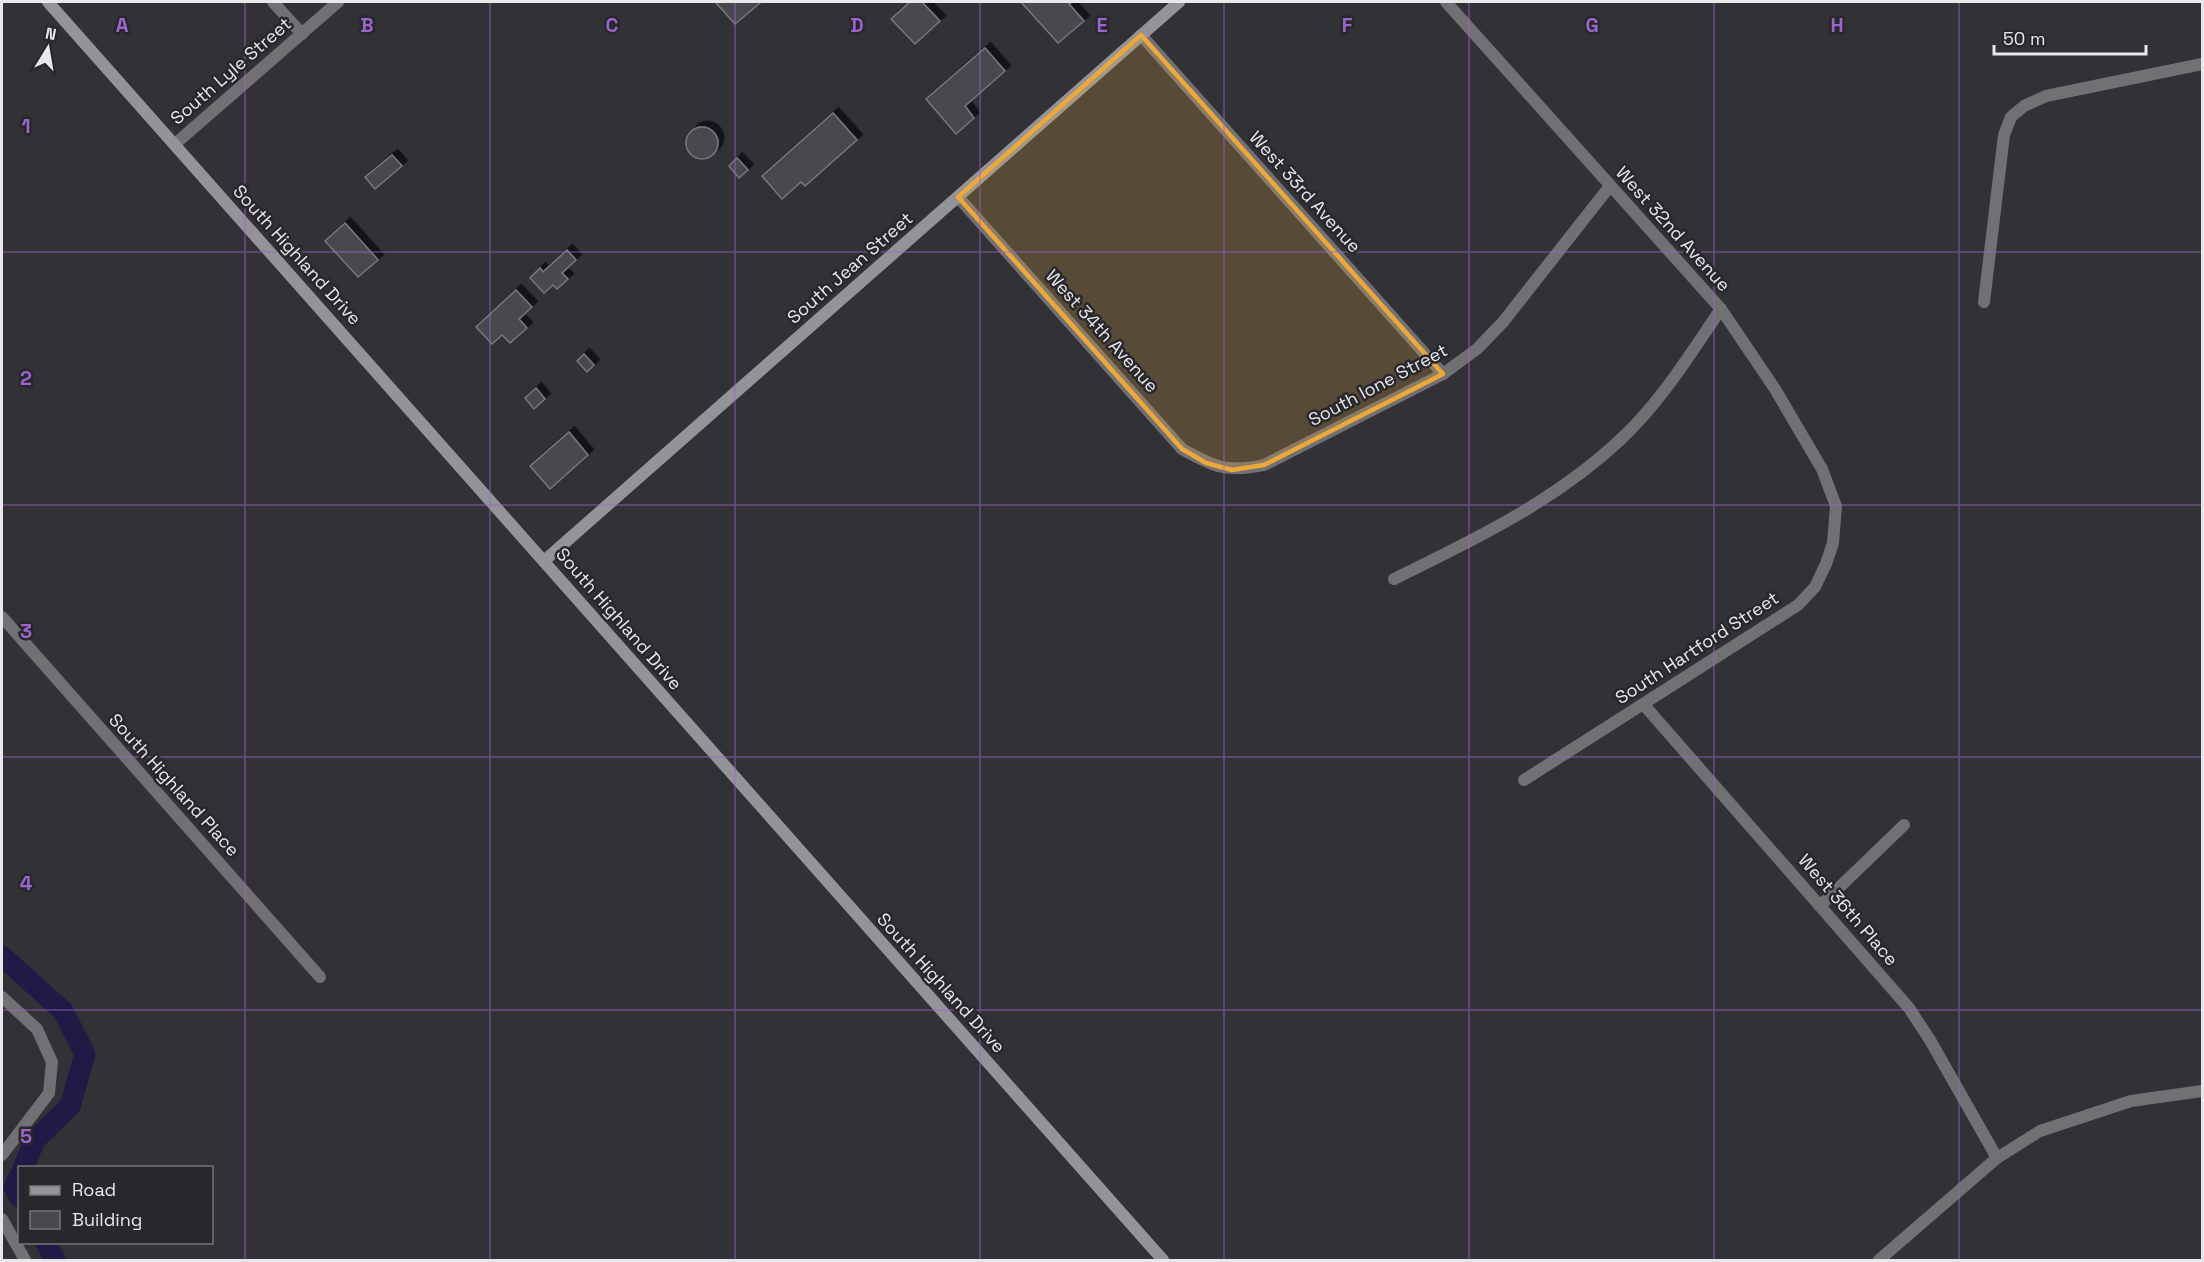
<svg xmlns="http://www.w3.org/2000/svg" width="2204" height="1262" font-family="'Space Grotesk',sans-serif">
  <style>
    .lines { fill: none; stroke-linecap: round; stroke-linejoin: round }
    .canal { stroke: #201b46; stroke-width: 21 }
    .building { fill: #49494d; stroke: #77777c; stroke-width: 1.5; filter: url(#shadow) }
    .lane { stroke: #717174; stroke-width: 12 }
    .street { stroke: #717174; stroke-width: 12 }
    .secondary { stroke: #949498; stroke-width: 12 }
    .marked { fill: #eda83b; fill-opacity: 0.2; stroke: #eda83b; stroke-width: 4.5; stroke-linejoin: round }
    .grid { fill: none; stroke: #9c64cc; stroke-width: 1.5; stroke-opacity: 0.55 }
    .labels { text-anchor: middle; stroke-width: 5; stroke-linejoin: round; paint-order: stroke }
    .street-label { font-size: 18px; fill: #e8e8eb; stroke: #28282c }
    .grid-label { font-size: 20px; text-anchor: middle; font-weight: bold; fill: #9c64cc; stroke: #28282c; stroke-width: 5; stroke-linejoin: round; paint-order: stroke }
  </style>
  <defs>
    <filter id="shadow"><feDropShadow dx="5.5" dy="-5.5" stdDeviation="0" flood-color="#0009"/></filter>
  </defs>
  <rect width="100%" height="100%" fill="#323236"/>
  <g class="lines">
    <g class="canal">
      <polyline points="2,956 63,1011 85,1054 70,1106 35,1140 23,1168"/>
      <polyline points="20,1175 14,1187 20,1198"/>
      <polyline points="45,1242 55,1260"/>
    </g>
  </g>
  <g class="building">
    <polygon points="718,2 758,2 760,3 735,24 716,3"/>
    <polygon points="910,2 922,2 940,21 915,44 891,19"/>
    <polygon points="1021,2 1072,2 1069,4 1084,21 1058,43"/>
    <polygon points="985,48 1005,71 965,106 974,118 956,134 926,99"/>
    <polygon points="833,113 857,140 805,186 801,182 782,199 762,176"/>
    <circle cx="702" cy="143" r="16"/>
    <polygon points="392,155 402,166 375,189 365,177"/>
    <polygon points="737,158 748,170 739,178 729,166"/>
    <polygon points="345,223 378,260 358,277 325,241"/>
    <polygon points="567,250 576,260 562,273 568,279 557,289 553,285 544,293 530,278 540,268 543,272"/>
    <polygon points="516,290 532,307 519,319 527,328 510,343 502,335 492,344 476,327"/>
    <polygon points="584,354 594,365 587,372 577,361"/>
    <polygon points="536,388 545,399 534,409 525,398"/>
    <polygon points="569,432 588,455 550,489 530,466"/>
  </g>
  <g class="lines">
    <g class="lane">
      <polyline points="2,997 37,1029 52,1062 49,1093 2,1155"/>
      <polyline points="2,1219 25,1260"/>
    </g>
    <g class="street">
      <polyline points="273,2 302,34"/>
      <polyline points="1446,2 1721,309 1775,389 1822,469 1836,506 1833,543 1826,564 1815,587 1798,605 1524,780"/>
      <polyline points="1141,35 1443,374"/>
      <polyline points="175,144 338,2"/>
      <path d="M958,197L1182,449C1214,467 1227,473 1264,465L1443,374L1477,349L1503,322L1610,186"/>
      <polyline points="1984,302 2004,135 2011,117 2024,106 2046,96 2202,64"/>
      <path d="M1394,579C1474,540 1555,501 1620,440C1661,402 1690,354 1721,309"/>
      <polyline points="2,617 320,977"/>
      <polyline points="1644,705 1909,1008 1930,1040 1997,1158"/>
      <polyline points="1820,906 1904,825"/>
      <polyline points="1879,1260 1997,1158 2040,1131 2131,1101 2202,1091"/>
    </g>
    <g class="secondary">
      <polyline points="48,2 1163,1260"/>
      <polyline points="544,561 1179,2"/>
    </g>
  </g>
  <path class="marked" d="M1141,35L1443,374L1264,465L1232,470L1206,463L1182,449L958,197Z"/>
  <path class="grid" d="M245,2V1260M490,2V1260M735,2V1260M980,2V1260M1224,2V1260M1469,2V1260M1714,2V1260M1959,2V1260M2,252H2202M2,505H2202M2,757H2202M2,1010H2202"/>
  <g class="labels">
    <g class="street-label">
      <text transform="translate(231 71) rotate(-41)" y="6">South Lyle Street</text>
      <text transform="translate(1305 192) rotate(48)" y="6">West 33rd Avenue</text>
      <text transform="translate(1673 229) rotate(48)" y="6">West 32nd Avenue</text>
      <text transform="translate(297 255) rotate(48)" y="6">South Highland Drive</text>
      <text transform="translate(850 268) rotate(-41)" y="6">South Jean Street</text>
      <text transform="translate(1102 331) rotate(48)" y="6">West 34th Avenue</text>
      <text transform="translate(1378 385) rotate(-28)" y="6">South Ione Street</text>
      <text transform="translate(619 619) rotate(49)" y="6">South Highland Drive</text>
      <text transform="translate(1697 648) rotate(-33)" y="6">South Hartford Street</text>
      <text transform="translate(174 785) rotate(48)" y="6">South Highland Place</text>
      <text transform="translate(1848 910) rotate(49)" y="6">West 36th Place</text>
      <text transform="translate(941 983) rotate(48)" y="6">South Highland Drive</text>
    </g>
  </g>
  <g class="grid-label">
    <text x="122" y="32">A</text>
    <text x="367" y="32">B</text>
    <text x="612" y="32">C</text>
    <text x="857" y="32">D</text>
    <text x="1102" y="32">E</text>
    <text x="1347" y="32">F</text>
    <text x="1592" y="32">G</text>
    <text x="1837" y="32">H</text>
    <text x="26" y="133">1</text>
    <text x="26" y="385">2</text>
    <text x="26" y="638">3</text>
    <text x="26" y="890">4</text>
    <text x="26" y="1143">5</text>
  </g>
  <rect width="2204" height="1262" fill="none" stroke="#e8e8eb" stroke-width="6"/>
  <rect x="18" y="1166" width="195" height="78" fill="#28282c" stroke="#757578" stroke-width="1.5"/>
  <rect x="30" y="1186" width="30" height="9" fill="#949498" stroke="#757578" stroke-width="1.5"/>
  <text x="72" y="1196" font-size="18" fill="#e8e8eb">Road</text>
  <rect x="30" y="1211" width="30" height="18" fill="#49494d" stroke="#757578" stroke-width="1.5"/>
  <text x="72" y="1226" font-size="18" fill="#e8e8eb">Building</text>
  <g transform="translate(48 48) rotate(11)" stroke="#28282c" stroke-width="4.5" paint-order="stroke">
  <path d="M0-4.5L10 22L0 15L-10 22Z" fill="#e8e8eb"/>
  <text y="-9" font-size="16" font-weight="bold" text-anchor="middle" fill="#e8e8eb">N</text>
  </g>
  <path d="M1994 45v9h152v-9" fill="none" stroke="#e8e8eb" stroke-width="3"/>
  <text x="2003" y="45" font-size="18" fill="#e8e8eb" stroke="#28282c" stroke-width="4.5" paint-order="stroke">50 m</text>
</svg>
